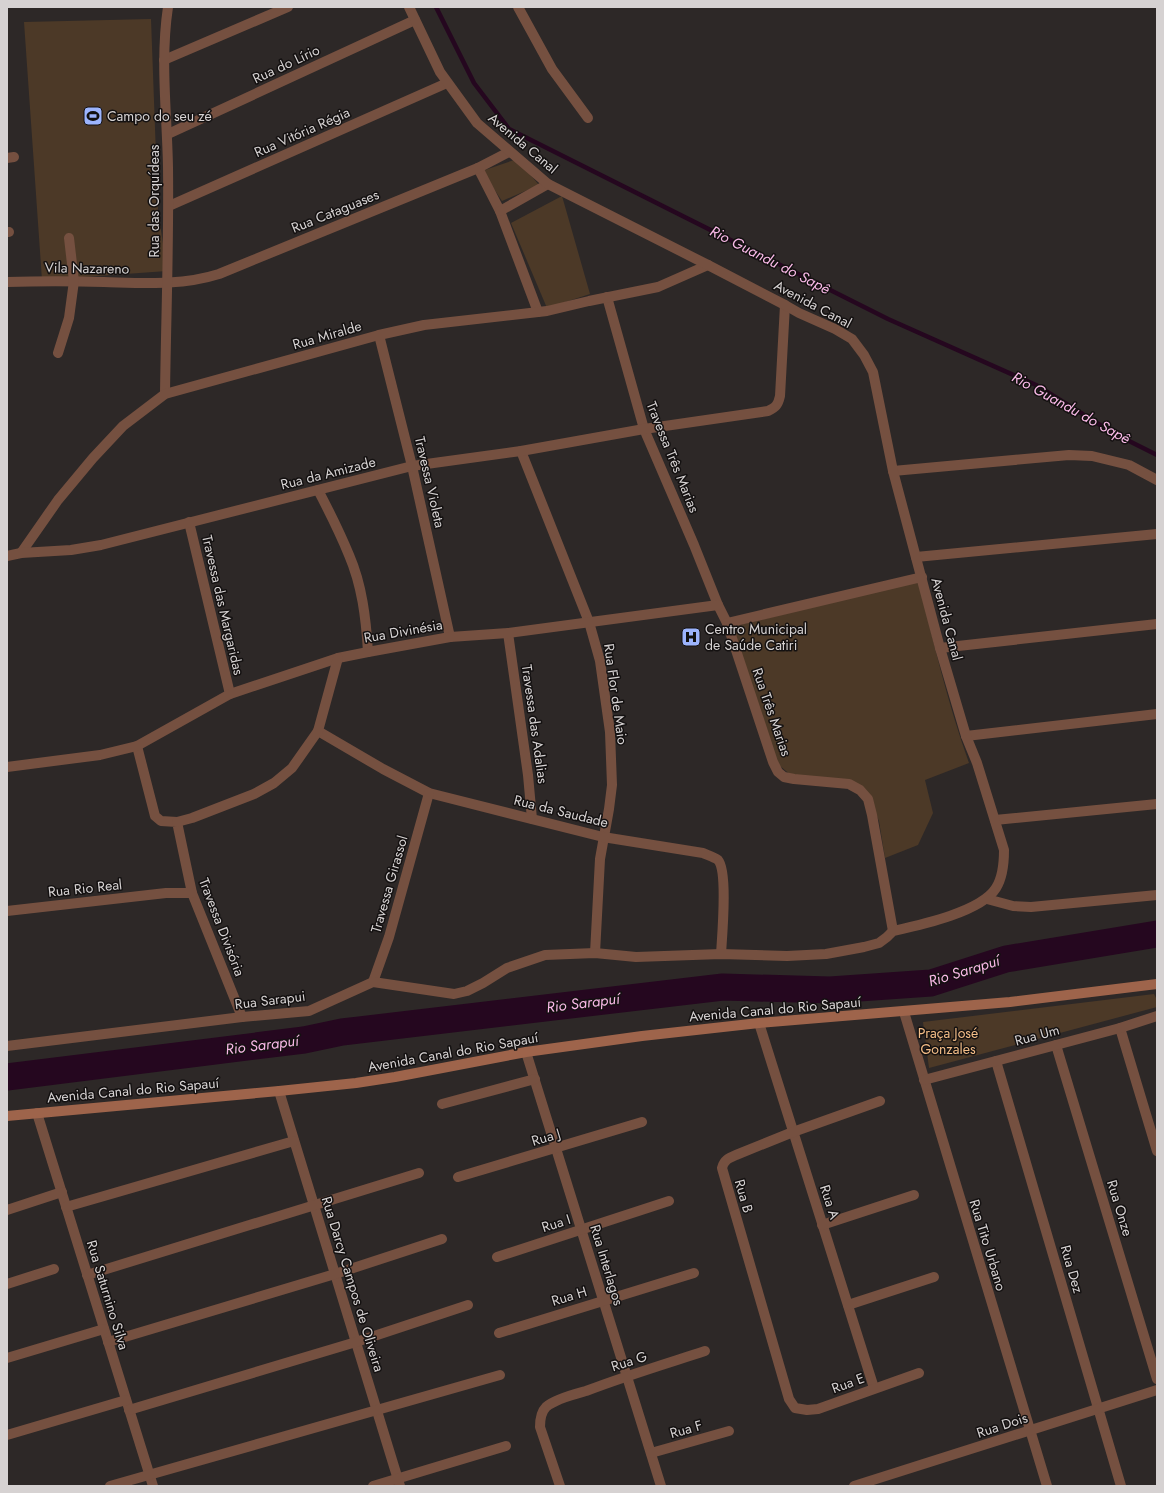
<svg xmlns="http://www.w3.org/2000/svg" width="1164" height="1493" font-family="Jost,sans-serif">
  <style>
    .green { fill: #4c3927 }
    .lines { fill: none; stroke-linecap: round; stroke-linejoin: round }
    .stream { stroke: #25071f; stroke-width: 4.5 }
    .river { stroke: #25071f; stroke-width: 27 }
    .street { stroke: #755040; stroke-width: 10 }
    .secondary { stroke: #9e644b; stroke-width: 10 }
    .labels { text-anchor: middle; stroke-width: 3; stroke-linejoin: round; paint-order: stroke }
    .street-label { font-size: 14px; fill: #d6d2d2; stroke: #141111 }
    .poi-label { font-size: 14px; fill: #d6d2d2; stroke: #141111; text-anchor: start }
    .park-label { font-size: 14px; fill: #f3bd87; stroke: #141111 }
    .water-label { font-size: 15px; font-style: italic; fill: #f9b9e7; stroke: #141111 }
  </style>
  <rect width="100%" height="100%" fill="#2d2827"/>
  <g class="green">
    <polygon points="151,19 158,210 167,271 42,280 24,22"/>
    <polygon points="517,159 539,185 502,201 482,171"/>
    <polygon points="562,196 590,294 547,308 511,223"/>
    <path d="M919,581C933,642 948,704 969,763L925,780L933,813L918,845L885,858L879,821L865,791L792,776L774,761L731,627Z"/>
    <polygon points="1154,994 1157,1000 1157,1007 929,1068 923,1022"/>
  </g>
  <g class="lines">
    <polyline class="stream" points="436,7 474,83 509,129 888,319 1036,385 1113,433 1157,455"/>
    <polyline class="river" points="7,1077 304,1040 342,1032 723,987 830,990 931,983 1006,959 1157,934"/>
    <g class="street">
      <polyline points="518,7 552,69 588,118"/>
      <polyline points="164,60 288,7"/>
      <polyline points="168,134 415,20"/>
      <polyline points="7,158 14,157"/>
      <polyline points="478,168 500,211 538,312"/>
      <polyline points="169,206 447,83"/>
      <polyline points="500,211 548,184"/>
      <polyline points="7,232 9,232"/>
      <path d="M7,282C39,281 72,281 104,282C143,283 181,286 219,274L478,168L509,152"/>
      <polyline points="607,297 644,429 694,545 718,605 727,623 773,762 778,772 784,777 794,779 849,784 860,790 868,799 872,815 893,931"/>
      <polyline points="379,335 412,466 450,637"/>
      <polyline points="58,353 69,318 74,281 69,238"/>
      <path d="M165,394C166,318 169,243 168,167C167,114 160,60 168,7"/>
      <polyline points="521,451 589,622 600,661 610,732 612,785 609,809 600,859 595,953"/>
      <polyline points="893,471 1069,455 1092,456 1129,465 1157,480"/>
      <path d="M318,490C329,511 340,533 349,555C362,585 366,618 368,652"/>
      <polyline points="189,522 230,694"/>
      <polyline points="21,553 58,500 93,458 123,426 165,394 379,335 424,325 547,311 589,301 658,287 708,265"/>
      <path d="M7,556L21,553L71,550L101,545L412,466L521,451L644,429L768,411C776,407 778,405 780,396L785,305"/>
      <polyline points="916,557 1157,534"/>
      <polyline points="727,623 922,577"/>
      <polyline points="508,633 528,775 532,819"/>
      <polyline points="940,648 1157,624"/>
      <path d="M318,731L383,769L429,793L603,837L703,853C707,855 714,857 718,860C728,871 722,937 721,954"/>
      <polyline points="966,736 1157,714"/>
      <polyline points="137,746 155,816 161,821 177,822 192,893 242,1017"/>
      <polyline points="7,767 100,755 137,746 230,694 338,658 368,652 450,637 508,633 718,605"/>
      <polyline points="995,820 1157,804"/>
      <polyline points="177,822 192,818 254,794 274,783 292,768 318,731 338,658"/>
      <polyline points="987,899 1013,906 1031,907 1157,895"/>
      <polyline points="7,911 166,893 192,893"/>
      <polyline points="373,982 389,937 429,793"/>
      <polyline points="904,1012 1047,1486"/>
      <polyline points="759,1023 874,1388"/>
      <polyline points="1120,1028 1157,1151"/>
      <polyline points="1056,1045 1157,1379"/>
      <path d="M7,1046L242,1017L309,1011L373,982L454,994L467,991L483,983L507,968L545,955L595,953L636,957L721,954L787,956L826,954L864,947L879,943L887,937L893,931C920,925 981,912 996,888C1003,877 1004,863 1004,850L977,763L966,736L940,648L893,471L873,372L864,355L852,339L835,329L799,313L785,305L708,265L548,184L477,123L440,72L409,7"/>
      <polyline points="526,1052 661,1486"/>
      <polyline points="996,1061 1121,1486"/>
      <polyline points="924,1080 1120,1028 1157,1016"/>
      <polyline points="279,1091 400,1486"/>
      <path d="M880,1101L793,1132L736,1155C729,1158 724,1160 722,1168L789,1399L795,1408L807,1410L818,1409L919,1373"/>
      <polyline points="442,1104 535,1079"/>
      <polyline points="37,1113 153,1486"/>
      <polyline points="458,1177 642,1122"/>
      <polyline points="66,1207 294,1141"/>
      <polyline points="7,1210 62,1192"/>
      <polyline points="822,1225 914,1195"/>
      <polyline points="497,1257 669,1201"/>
      <polyline points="87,1275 419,1173"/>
      <polyline points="7,1284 54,1269"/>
      <polyline points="848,1305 934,1277"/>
      <polyline points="499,1333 694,1273"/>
      <polyline points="108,1342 335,1274 442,1239"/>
      <polyline points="7,1358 104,1329"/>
      <polyline points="129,1410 356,1342 468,1305"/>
      <polyline points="7,1435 126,1400"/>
      <polyline points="651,1453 729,1431"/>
      <polyline points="110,1486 500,1375"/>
      <polyline points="373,1486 506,1446"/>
      <path d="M560,1486L540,1427C540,1420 541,1412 546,1407C555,1399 575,1394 586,1391C625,1376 665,1364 705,1351"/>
      <polyline points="854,1486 1157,1390"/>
    </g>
    <polyline class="secondary" points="7,1116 279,1091 356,1083 395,1077 526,1052 642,1036 759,1023 1010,1002 1157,984"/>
  </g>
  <defs>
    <symbol id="stadium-square" viewBox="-11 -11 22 22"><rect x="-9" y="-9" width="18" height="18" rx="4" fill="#9cb4fd" stroke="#141111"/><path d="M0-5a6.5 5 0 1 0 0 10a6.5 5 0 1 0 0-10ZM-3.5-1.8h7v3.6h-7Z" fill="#111"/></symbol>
    <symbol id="hospital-square" viewBox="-11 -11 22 22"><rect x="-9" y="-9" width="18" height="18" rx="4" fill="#9cb4fd" stroke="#141111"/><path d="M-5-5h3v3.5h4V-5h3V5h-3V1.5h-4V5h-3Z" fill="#111"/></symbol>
  </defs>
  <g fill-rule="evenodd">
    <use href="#stadium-square" x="82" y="105" width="22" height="22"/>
    <use href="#hospital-square" x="680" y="626" width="22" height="22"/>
  </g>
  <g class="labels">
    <g class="street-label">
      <text transform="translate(286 64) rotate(-25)" y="5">Rua do Lírio</text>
      <text transform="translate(302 132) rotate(-24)" y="5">Rua Vitória Régia</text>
      <text transform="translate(523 143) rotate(40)" y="5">Avenida Canal</text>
      <text transform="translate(154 201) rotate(-90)" y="5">Rua das Orquídeas</text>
      <text transform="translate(335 211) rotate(-22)" y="5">Rua Cataguases</text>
      <text transform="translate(87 268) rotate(1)" y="5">Vila Nazareno</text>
      <text transform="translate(813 304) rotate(28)" y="5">Avenida Canal</text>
      <text transform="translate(327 335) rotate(-16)" y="5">Rua Miralde</text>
      <text transform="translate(673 457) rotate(68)" y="5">Travessa Três Marias</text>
      <text transform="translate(328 473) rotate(-14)" y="5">Rua da Amizade</text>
      <text transform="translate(430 482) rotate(77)" y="5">Travessa Violeta</text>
      <text transform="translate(223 605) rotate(77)" y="5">Travessa das Margaridas</text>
      <text transform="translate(947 619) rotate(75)" y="5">Avenida Canal</text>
      <text transform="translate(403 631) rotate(-10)" y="5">Rua Divinésia</text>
      <text transform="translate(616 694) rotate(82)" y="5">Rua Flor de Maio</text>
      <text transform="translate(772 712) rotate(71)" y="5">Rua Três Marias</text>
      <text transform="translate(535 724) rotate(82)" y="5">Travessa das Adalias</text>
      <text transform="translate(561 811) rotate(14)" y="5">Rua da Saudade</text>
      <text transform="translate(389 884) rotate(-74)" y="5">Travessa Girassol</text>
      <text transform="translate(85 888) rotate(-6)" y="5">Rua Rio Real</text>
      <text transform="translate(222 927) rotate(69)" y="5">Travessa Divisória</text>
      <text transform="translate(270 1000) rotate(-7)" y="5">Rua Sarapui</text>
      <text transform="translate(775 1009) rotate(-5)" y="5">Avenida Canal do Rio Sapauí</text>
      <text transform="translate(1037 1035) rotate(-15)" y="5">Rua Um</text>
      <text transform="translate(453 1052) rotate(-10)" y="5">Avenida Canal do Rio Sapauí</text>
      <text transform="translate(133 1090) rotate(-5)" y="5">Avenida Canal do Rio Sapauí</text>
      <text transform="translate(546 1137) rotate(-17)" y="5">Rua J</text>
      <text transform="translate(744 1196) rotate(74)" y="5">Rua B</text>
      <text transform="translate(830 1202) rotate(72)" y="5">Rua A</text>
      <text transform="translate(1120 1208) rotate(73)" y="5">Rua Onze</text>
      <text transform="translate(556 1223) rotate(-18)" y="5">Rua I</text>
      <text transform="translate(988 1245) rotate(73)" y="5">Rua Tito Urbano</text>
      <text transform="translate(607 1265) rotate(73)" y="5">Rua Interlagos</text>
      <text transform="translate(1072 1269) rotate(74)" y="5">Rua Dez</text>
      <text transform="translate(353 1284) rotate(73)" y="5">Rua Darcy Campos de Oliveira</text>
      <text transform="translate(108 1295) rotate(73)" y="5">Rua Saturnino Silva</text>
      <text transform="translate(569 1296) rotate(-17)" y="5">Rua H</text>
      <text transform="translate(629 1361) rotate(-18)" y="5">Rua G</text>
      <text transform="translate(848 1383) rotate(-20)" y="5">Rua E</text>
      <text transform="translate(1002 1425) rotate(-18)" y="5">Rua Dois</text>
      <text transform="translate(686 1429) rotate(-16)" y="5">Rua F</text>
    </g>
    <g class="poi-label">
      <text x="107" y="121">Campo do seu zé</text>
      <text x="705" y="634">Centro Municipal<tspan x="705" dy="16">de Saúde Catiri</tspan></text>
    </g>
    <g class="park-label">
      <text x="948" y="1038">Praça José<tspan x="948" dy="16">Gonzales</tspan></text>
    </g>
    <g class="water-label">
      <text transform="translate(770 260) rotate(27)" y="5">Rio Guandu do Sapê</text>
      <text transform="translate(1071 408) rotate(29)" y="5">Rio Guandu do Sapê</text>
      <text transform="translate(964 971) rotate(-17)" y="5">Rio Sarapuí</text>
      <text transform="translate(583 1003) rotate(-7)" y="5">Rio Sarapuí</text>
      <text transform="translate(262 1045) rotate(-7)" y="5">Rio Sarapuí</text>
    </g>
  </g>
  <rect width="1164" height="1493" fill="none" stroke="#d6d2d2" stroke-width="16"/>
</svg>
